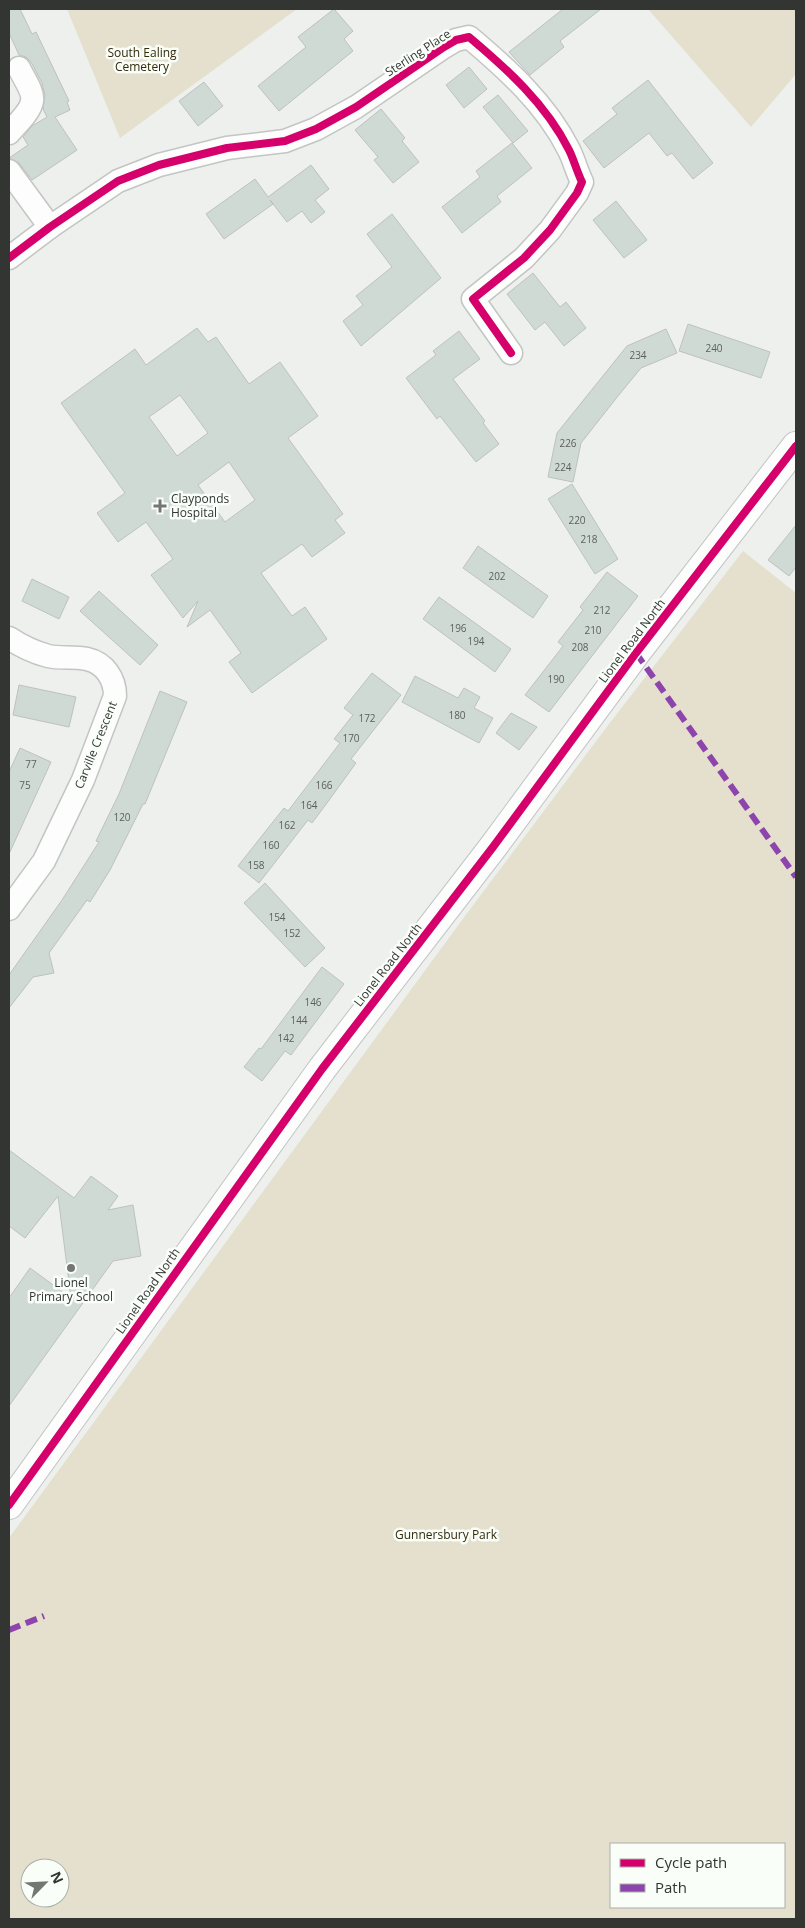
<svg xmlns="http://www.w3.org/2000/svg" width="805" height="1928" font-family="'Open Sans',sans-serif">
  <style>
    .green { fill: #e4e0cd; fill-rule: evenodd }
    .building { fill: #d0dad5; stroke: #bec1bf; fill-rule: evenodd }
    .lines { fill: none; stroke-linecap: round; stroke-linejoin: round }
    .minor-casing { stroke: #c3c5c3; stroke-width: 25 }
    .tertiary-casing { stroke: #c3c5c3; stroke-width: 30 }
    .minor { stroke: #fcfdfc; stroke-width: 22 }
    .tertiary { stroke: #fcfdfc; stroke-width: 28 }
    .quiet { stroke: #8e44ad; stroke-width: 6; stroke-dasharray: 12 6; stroke-linecap: butt }
    .cycleway-casing { stroke: #f9fef9; stroke-width: 11 }
    .cycleway { stroke: #d6006c; stroke-width: 8 }
    .poi-dot { fill: #747674; stroke: #f9fef9; stroke-width: 2 }
    .labels { text-anchor: middle; stroke-width: 5; stroke-linejoin: round; paint-order: stroke }
    .number-label { font-size: 10px; fill: #5c605d }
    .park-label { font-size: 12px; fill: #332a0b; stroke: #f9fef9 }
    .street-label { font-size: 12px; fill: #333533; stroke: #f9fef9 }
    .poi-label { font-size: 12px; fill: #333533; stroke: #f9fef9; text-anchor: start }
  </style>
  <rect width="100%" height="100%" fill="#edf0ed"/>
  <g class="green">
    <polygon points="67,9 297,9 120,138"/>
    <polygon points="648,9 796,9 796,74 751,127"/>
    <path d="M743,551L796,593V1919H9V1538L465,916L609,724ZM784,1844V1907H611V1844ZM30,1868H60V1898H30Z"/>
  </g>
  <g class="building">
    <polygon points="9,9 20,9 32,34 36,32 69,101 67,102 70,110 55,117 77,150 32,180 19,163 9,158 28,145 23,137 32,126 47,117 43,109 45,95 42,83 31,62 26,57 19,55 9,33"/>
    <polygon points="334,9 353,31 344,39 353,51 279,111 258,86 306,47 298,37"/>
    <polygon points="563,9 601,9 560,41 564,47 530,75 509,52"/>
    <polygon points="469,67 487,89 464,108 446,85"/>
    <polygon points="648,80 713,163 693,179 672,153 667,156 649,133 604,168 583,141 617,114 612,108"/>
    <polygon points="204,82 223,106 198,126 179,101"/>
    <polygon points="498,95 528,131 513,143 483,107"/>
    <polygon points="381,109 405,138 402,141 419,162 393,183 374,160 378,157 355,130"/>
    <polygon points="512,143 532,168 497,196 501,202 462,233 442,207 480,177 476,171"/>
    <polygon points="311,165 329,189 315,200 325,212 311,223 302,211 287,222 270,200 273,204 224,239 206,214 255,179 268,197"/>
    <polygon points="616,201 647,240 624,258 593,220"/>
    <polygon points="392,214 441,278 361,346 343,321 363,305 356,296 392,267 367,234"/>
    <polygon points="533,273 560,307 566,302 586,328 564,346 545,322 535,330 507,294"/>
    <polygon points="688,324 770,352 761,378 679,351"/>
    <path d="M197,328L208,342L216,337L249,384L280,362L318,416L288,438L343,514L335,520L345,533L312,557L302,544L261,573L292,616L305,607L327,639L252,693L229,662L241,653L210,610L187,627L198,601L183,618L151,575L173,559L146,522L118,542L97,513L125,493L61,403L135,349L146,365ZM180,395L208,433L177,456L149,417ZM229,462L255,500L225,522L198,485Z"/>
    <polygon points="666,329 677,353 641,368 618,396 581,443 573,482 548,477 557,433 627,346"/>
    <polygon points="459,331 480,359 453,379 485,421 483,423 499,444 476,462 440,416 437,419 406,378 436,355 433,351"/>
    <polygon points="572,484 618,559 595,574 548,499"/>
    <polygon points="796,525 796,567 789,576 768,560"/>
    <polygon points="478,546 548,596 533,618 463,568"/>
    <polygon points="607,572 638,596 549,712 525,695 560,650 563,646 558,642 583,610 580,607"/>
    <polygon points="32,579 69,597 59,619 22,601"/>
    <polygon points="99,591 158,645 140,665 80,611"/>
    <polygon points="439,597 511,649 495,672 423,619"/>
    <polygon points="372,673 401,695 351,759 356,763 327,803 312,823 308,820 259,883 238,866 284,808 288,811 340,743 334,739 353,715 344,708"/>
    <polygon points="415,676 458,698 464,688 480,697 474,708 493,718 479,743 402,702"/>
    <polygon points="19,685 76,697 69,727 13,715"/>
    <polygon points="160,691 187,702 145,804 143,804 110,870 90,902 87,900 49,953 54,973 33,977 9,1008 9,975 62,900 99,842 96,841 119,794"/>
    <polygon points="511,713 537,727 519,750 496,733"/>
    <polygon points="20,748 51,762 9,854 9,772"/>
    <polygon points="265,883 325,948 305,967 244,903"/>
    <polygon points="322,967 344,984 291,1055 285,1051 262,1081 244,1067 259,1048 261,1049"/>
    <polygon points="9,1150 74,1198 91,1176 118,1196 108,1210 133,1205 141,1256 113,1261 9,1406 9,1298 30,1268 71,1298 58,1196 25,1238 9,1226"/>
  </g>
  <g class="lines">
    <defs>
      <g id="minor">
        <path d="M9,133C15,126 31,111 32,101C34,92 23,77 19,68"/>
        <polyline points="9,171 50,227"/>
        <path d="M9,258L50,227L118,181L159,165L227,148L285,141L316,129L356,107L444,47L456,40L469,37C507,69 546,104 569,150C574,160 577,172 582,182L577,193L550,230L524,258L473,299L511,353"/>
        <path d="M9,638C21,646 33,652 48,656C60,659 74,656 87,659C105,663 115,679 115,696L83,780L44,861L9,909"/>
      </g>
      <polyline id="tertiary" points="9,1505 322,1069 493,847 636,653 796,446"/>
    </defs>
    <use href="#minor" class="minor-casing"/>
    <use href="#tertiary" class="tertiary-casing"/>
    <use href="#minor" class="minor"/>
    <use href="#tertiary" class="tertiary"/>
    <g class="quiet">
      <polyline points="636,653 796,877"/>
      <polyline points="9,1630 44,1616"/>
    </g>
    <defs>
      <g id="cycleway">
        <path d="M9,258L50,227L118,181L159,165L227,148L285,141L316,129L356,107L444,47L456,40L469,37C507,69 546,104 569,150C574,160 577,172 582,182L577,193L550,230L524,258L473,299L511,353"/>
        <polyline points="9,1505 322,1069 493,847 636,653 796,446"/>
      </g>
    </defs>
    <use href="#cycleway" class="cycleway-casing"/>
    <use href="#cycleway" class="cycleway"/>
  </g>
  <g class="poi-dot">
    <path d="M157.5 498.5h5v5h5v5h-5v5h-5v-5h-5v-5h5z"/>
    <circle cx="71" cy="1268" r="5"/>
  </g>
  <g class="labels">
    <g class="number-label">
      <text x="714" y="352">240</text>
      <text x="638" y="359">234</text>
      <text x="568" y="447">226</text>
      <text x="563" y="471">224</text>
      <text x="577" y="524">220</text>
      <text x="589" y="543">218</text>
      <text x="497" y="580">202</text>
      <text x="602" y="614">212</text>
      <text x="458" y="632">196</text>
      <text x="593" y="634">210</text>
      <text x="476" y="645">194</text>
      <text x="580" y="651">208</text>
      <text x="556" y="683">190</text>
      <text x="457" y="719">180</text>
      <text x="367" y="722">172</text>
      <text x="351" y="742">170</text>
      <text x="31" y="768">77</text>
      <text x="25" y="789">75</text>
      <text x="324" y="789">166</text>
      <text x="309" y="809">164</text>
      <text x="122" y="821">120</text>
      <text x="287" y="829">162</text>
      <text x="271" y="849">160</text>
      <text x="256" y="869">158</text>
      <text x="277" y="921">154</text>
      <text x="292" y="937">152</text>
      <text x="313" y="1006">146</text>
      <text x="299" y="1024">144</text>
      <text x="286" y="1042">142</text>
    </g>
    <g class="park-label">
      <text x="142" y="57">South Ealing<tspan x="142" dy="14">Cemetery</tspan></text>
      <text x="446" y="1539">Gunnersbury Park</text>
    </g>
    <g class="street-label">
      <text transform="translate(418 53) rotate(-33)" y="4">Sterling Place</text>
      <text transform="translate(632 641) rotate(-53)" y="4">Lionel Road North</text>
      <text transform="translate(96 745) rotate(-68)" y="4">Carville Crescent</text>
      <text transform="translate(388 965) rotate(-52)" y="4">Lionel Road North</text>
      <text transform="translate(148 1291) rotate(-55)" y="4">Lionel Road North</text>
    </g>
    <g class="poi-label">
      <text x="171" y="503">Clayponds<tspan x="171" dy="14">Hospital</tspan></text>
      <text x="71" y="1287" text-anchor="middle">Lionel<tspan x="71" dy="14">Primary School</tspan></text>
    </g>
  </g>
  <rect width="805" height="1928" fill="none" stroke="#333533" stroke-width="20"/>
  <rect x="610" y="1843" width="175" height="65" fill="#f9fef9" stroke="#aaaeaa"/>
  <rect x="620" y="1859" width="25" height="8" fill="#d6006c" stroke="#aaaeaa"/>
  <text x="655" y="1868" font-size="15" fill="#333533">Cycle path</text>
  <rect x="620" y="1884" width="25" height="8" fill="#8e44ad" stroke="#aaaeaa"/>
  <text x="655" y="1893" font-size="15" fill="#333533">Path</text>
  <g transform="translate(45 1883) rotate(66)"><circle r="24" fill="#f9fef9" stroke="#aaaeaa"/>
  <path d="M0-4L9 19L0 12L-9 19Z" fill="#747674"/>
  <text y="-8" font-size="14" font-weight="bold" text-anchor="middle" fill="#333533">N</text>
  </g>
</svg>
